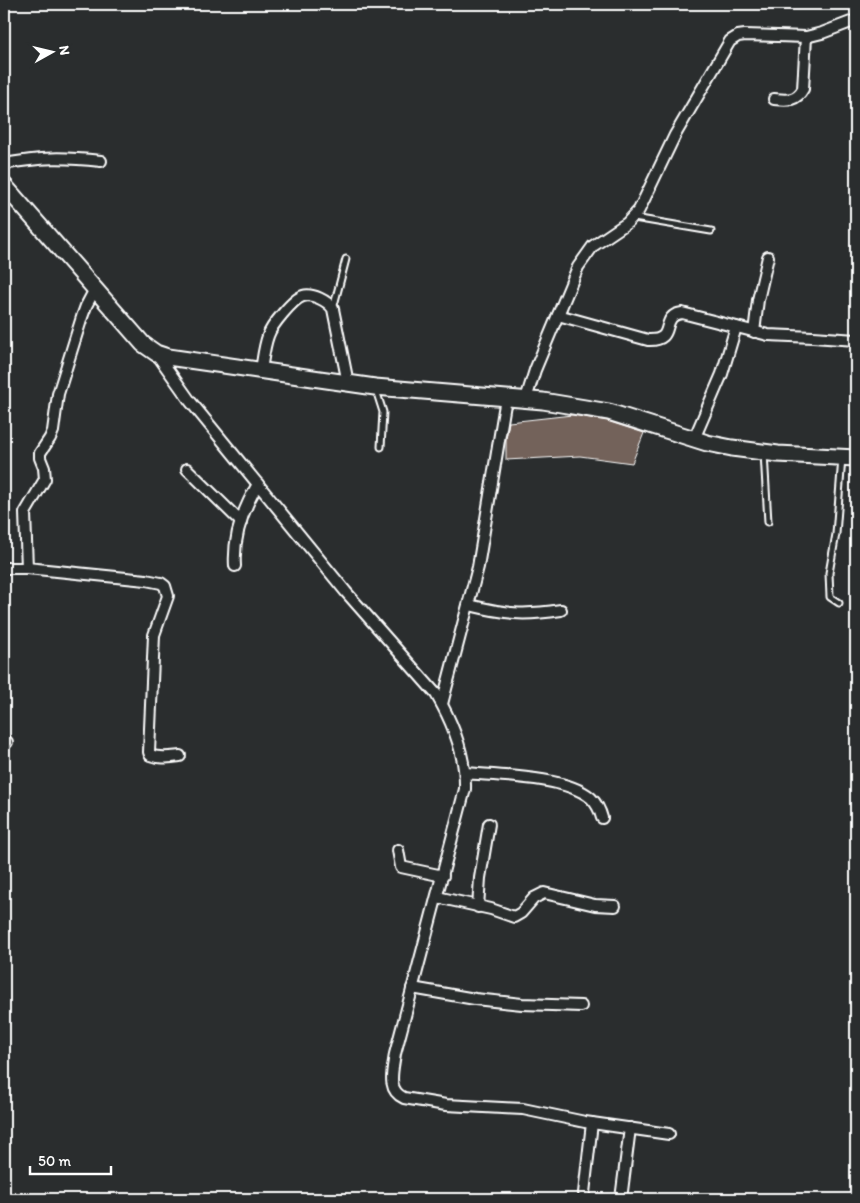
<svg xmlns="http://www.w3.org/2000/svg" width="860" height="1203" font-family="Itim,sans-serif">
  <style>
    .building { fill: #73625a; stroke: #fff }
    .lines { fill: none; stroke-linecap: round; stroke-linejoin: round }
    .lane-casing { stroke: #fff; stroke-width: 9 }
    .street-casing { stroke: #fff; stroke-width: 14 }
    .secondary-casing { stroke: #fff; stroke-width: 19 }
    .lane { stroke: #2a2d2e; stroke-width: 5 }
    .street { stroke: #2a2d2e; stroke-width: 10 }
    .secondary { stroke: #2a2d2e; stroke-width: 15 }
  </style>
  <rect width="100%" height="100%" fill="#2a2d2e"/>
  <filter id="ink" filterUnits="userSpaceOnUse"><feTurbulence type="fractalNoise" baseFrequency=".02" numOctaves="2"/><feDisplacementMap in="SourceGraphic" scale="10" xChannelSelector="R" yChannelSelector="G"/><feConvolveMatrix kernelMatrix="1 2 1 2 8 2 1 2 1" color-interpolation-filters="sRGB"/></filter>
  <g filter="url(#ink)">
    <polygon class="building" points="572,415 607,421 644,433 632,463 580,456 506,460 506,439 509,422"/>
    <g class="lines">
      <defs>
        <g id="lane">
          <polyline points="634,218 711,231"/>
          <polyline points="333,309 346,259"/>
          <polyline points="376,390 383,412 381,447"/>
          <polyline points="764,453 768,522"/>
          <polyline points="839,603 830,597 829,573 836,534 842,458"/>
        </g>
        <g id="street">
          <path d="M774,99C786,100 796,102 803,89L806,37"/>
          <path d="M4,164C41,157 63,157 101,161"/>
          <path d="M558,315L648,340C678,341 658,316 682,313L768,335L813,337L856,340"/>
          <polyline points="754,332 758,300 768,257"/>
          <path d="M156,353L190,401L346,592L436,694C453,723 466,756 465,789L395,1054C393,1070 386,1090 404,1098L446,1105L523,1109L585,1122L669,1134"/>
          <path d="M261,370C263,359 264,347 268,336C271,326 293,299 303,296C312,293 328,301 333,309L348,383"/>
          <polyline points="526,399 535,370 578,267 593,246 627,223 639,210 675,135 730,41 738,36 745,35 806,37 822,33 856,20"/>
          <polyline points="694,439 722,374 736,327"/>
          <polyline points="187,469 241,522"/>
          <path d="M235,566C233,536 243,509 258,484"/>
          <path d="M4,568H27L146,580L161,583L165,586L168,596L154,635L149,752L150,755C160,759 170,757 180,756"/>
          <polyline points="27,568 25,513 45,479 44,468 40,458 40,453 50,438 53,431 58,394 82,317 86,306 95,289"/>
          <path d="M469,605C506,614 523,616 561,610"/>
          <polyline points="442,704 478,567 506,398"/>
          <polyline points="4,741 7,742"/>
          <path d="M465,773C498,776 566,776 591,798C597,804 600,810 602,818"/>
          <polyline points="398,850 401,867 443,876"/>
          <polyline points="437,897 491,909 514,917 521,913 534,898 544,893 595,905 615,906"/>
          <polyline points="478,907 480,878 489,824"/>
          <polyline points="412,988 475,999 522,1004 581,1006"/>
          <polyline points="584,1193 592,1123"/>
          <polyline points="621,1199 630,1128"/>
        </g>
        <polyline id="secondary" points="4,185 143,344 156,353 168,357 375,387 543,401 609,412 707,443 732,448 778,454 856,458"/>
      </defs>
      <use href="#lane" class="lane-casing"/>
      <use href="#street" class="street-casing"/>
      <use href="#secondary" class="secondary-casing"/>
      <use href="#lane" class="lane"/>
      <use href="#street" class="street"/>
      <use href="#secondary" class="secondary"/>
    </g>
  </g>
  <rect width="860" height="1203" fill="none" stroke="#2a2d2e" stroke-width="20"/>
  <rect x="10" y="10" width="840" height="1183" fill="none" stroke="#fff" stroke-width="2" filter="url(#ink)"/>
  <g transform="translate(52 52) rotate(82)" stroke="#2a2d2e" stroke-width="4" paint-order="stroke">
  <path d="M0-4L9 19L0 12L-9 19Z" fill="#ffffff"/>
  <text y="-8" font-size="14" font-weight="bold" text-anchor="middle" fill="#ffffff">N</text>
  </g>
  <path d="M30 1166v8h81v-8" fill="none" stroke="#ffffff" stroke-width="2.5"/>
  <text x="38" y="1166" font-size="15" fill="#ffffff" stroke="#2a2d2e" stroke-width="4" paint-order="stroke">50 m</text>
</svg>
